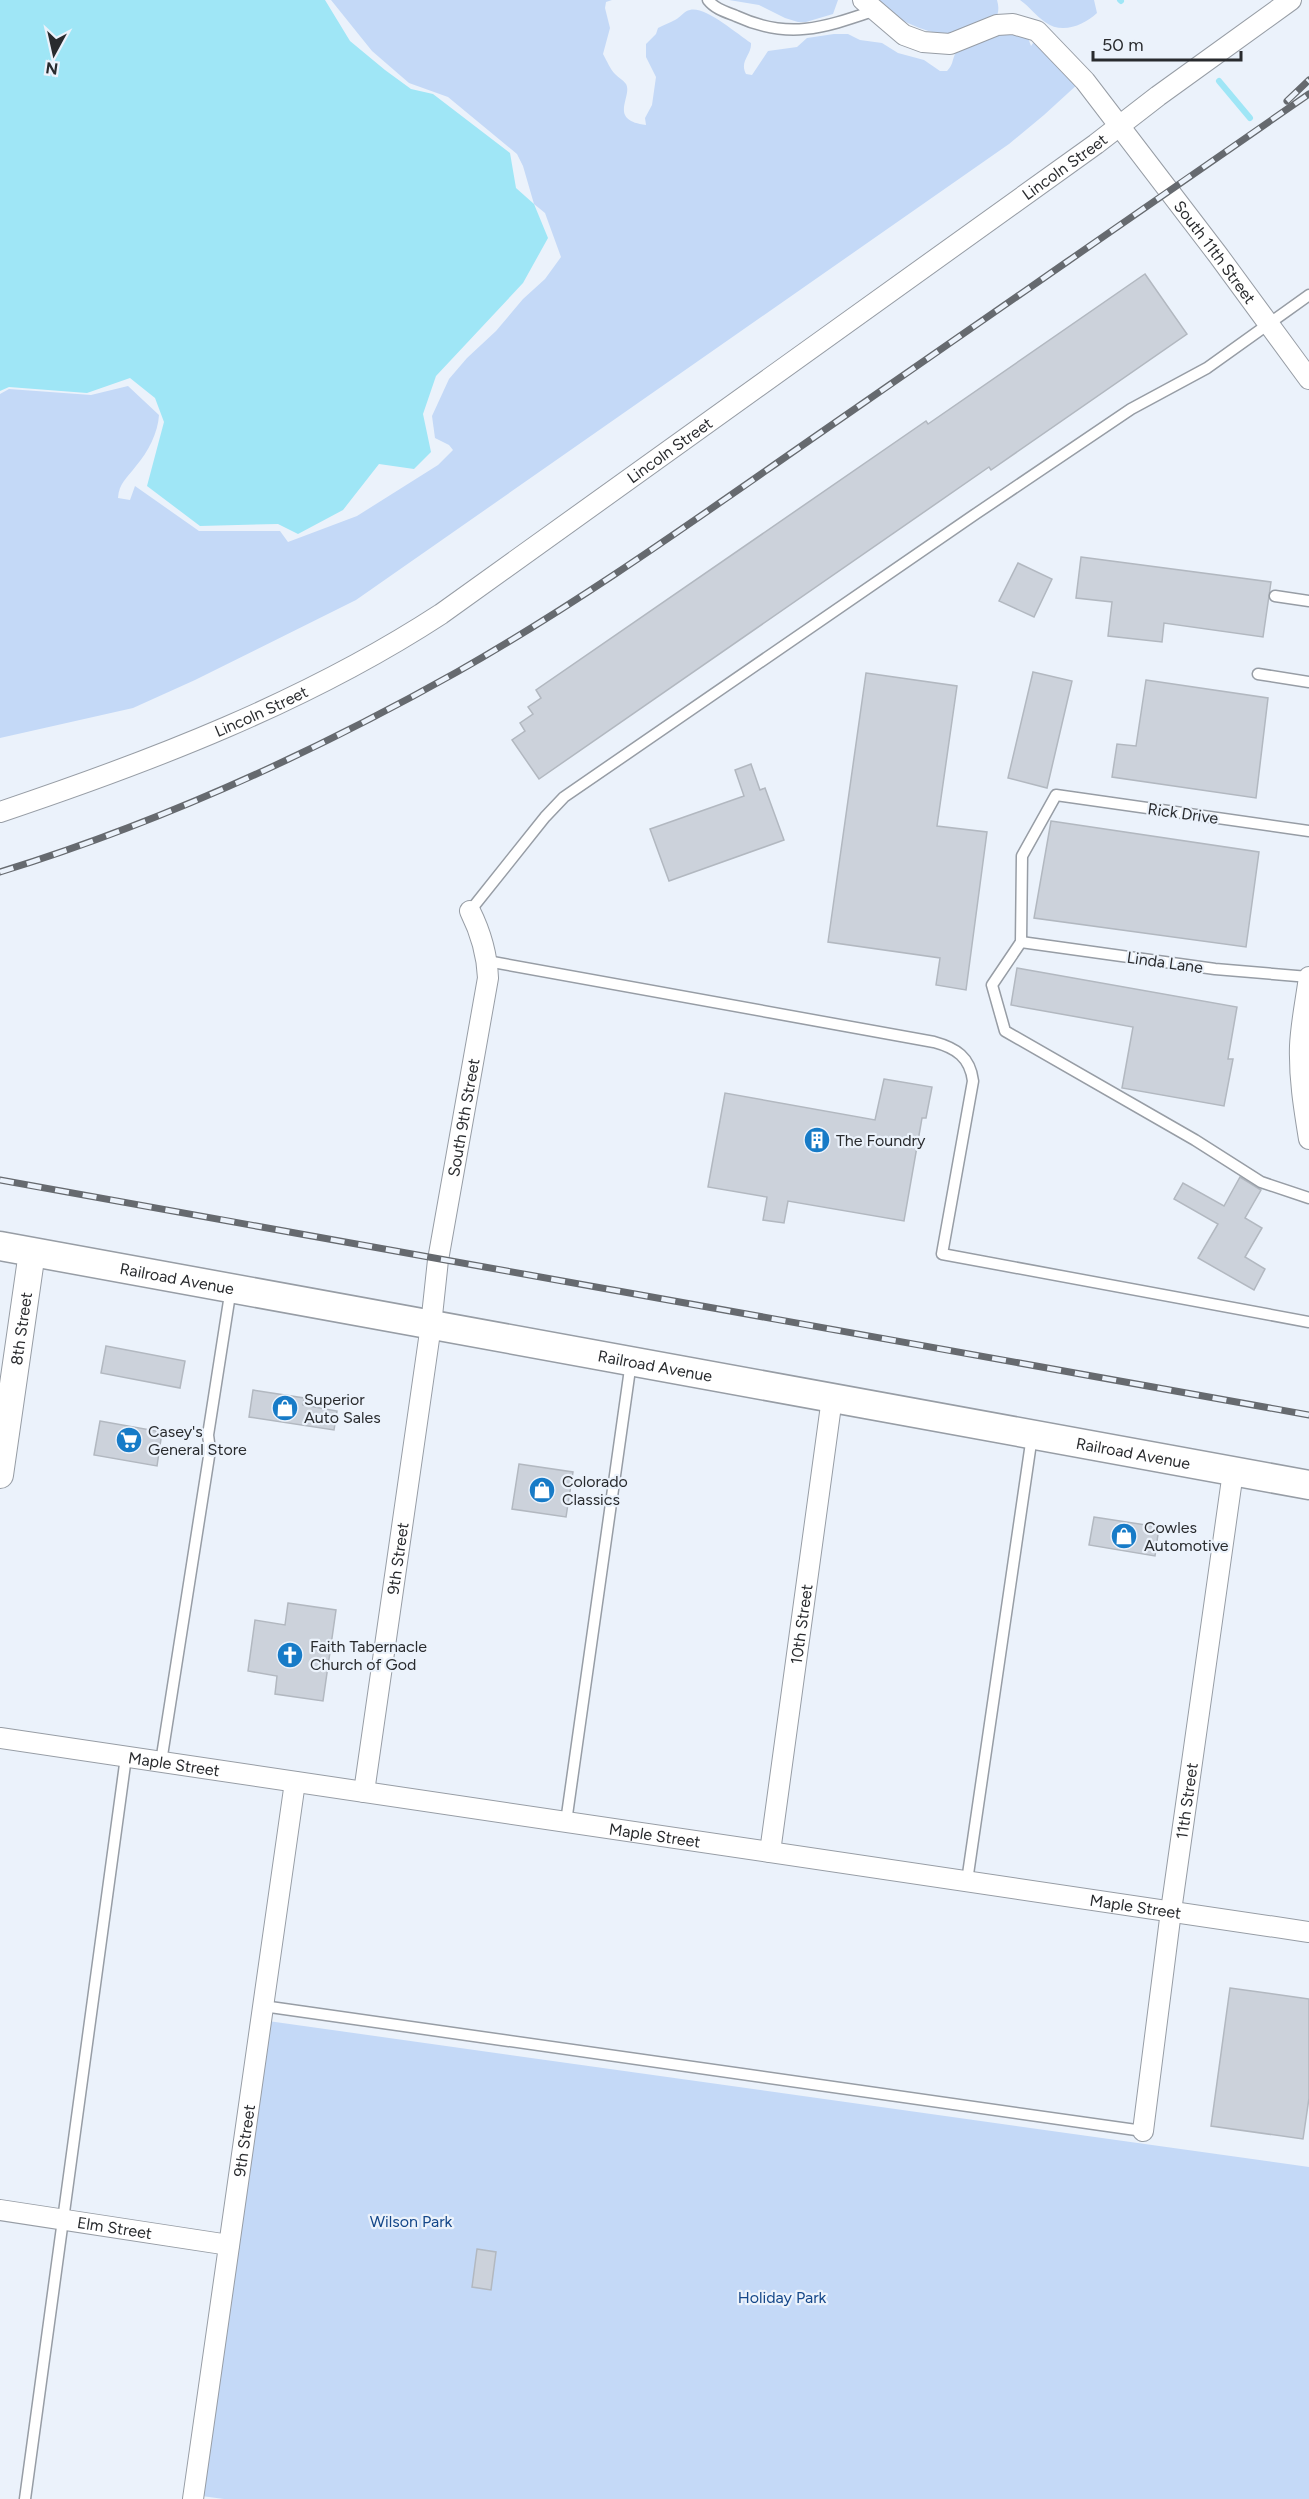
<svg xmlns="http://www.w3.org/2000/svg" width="1309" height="2499" font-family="Figtree,sans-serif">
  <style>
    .green { fill: #c4d9f7 }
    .water { fill: #9fe6f6 }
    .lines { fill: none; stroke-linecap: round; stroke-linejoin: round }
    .stream { stroke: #9fe6f6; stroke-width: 6 }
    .building { fill: #ccd2db; stroke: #b2b8c0; stroke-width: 1.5 }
    .service-casing { stroke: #979da5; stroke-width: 13 }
    .minor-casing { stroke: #979da5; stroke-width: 22 }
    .tertiary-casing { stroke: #979da5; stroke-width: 28 }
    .secondary-casing { stroke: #979da5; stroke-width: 31 }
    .service { stroke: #fff; stroke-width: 10 }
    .minor { stroke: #fff; stroke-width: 20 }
    .tertiary { stroke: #fff; stroke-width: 26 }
    .secondary { stroke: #fff; stroke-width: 28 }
    .rail-casing { stroke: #666a6f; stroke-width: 7 }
    .rail { stroke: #ebf2fb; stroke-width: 4.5; stroke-dasharray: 14; stroke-linecap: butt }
    .labels { text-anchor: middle; stroke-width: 4.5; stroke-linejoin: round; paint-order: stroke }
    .street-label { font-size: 16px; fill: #292b2e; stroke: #ebf2fb }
    .poi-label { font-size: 16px; fill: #292b2e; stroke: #ebf2fb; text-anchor: start }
    .park-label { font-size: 16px; fill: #144789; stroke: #ebf2fb }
  </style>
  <rect width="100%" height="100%" fill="#ebf2fb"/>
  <g class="green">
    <path d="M331,0H612L606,2L605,8L610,28L603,54C607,61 610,69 615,74C619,78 623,80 626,84C633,97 607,120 646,125L645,118L652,105L656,77L646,57V44L656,34L658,28C663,25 670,23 675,20C681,17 684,11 690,10C705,6 737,34 751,43C752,55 739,61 746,74L752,75L768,51L797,47L807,38L834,34H848L860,40L882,43L898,53L924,60L940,71H947C953,65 952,61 955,54C966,36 1008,32 1027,35L1031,46L1036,39L1079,83L1044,115L1009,144L356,600L195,680L133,708L0,738V394L9,389L91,395L128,386L159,415C158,433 148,452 136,466C127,478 119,483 118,498L130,500L135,486L199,531H280L288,542L357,516L438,465L453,450L449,445L435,438L432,416L449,379L467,358L496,331L523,299L545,279L561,257L545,213L534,204L523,166L517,154L448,97L409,83L372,51Z"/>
    <polygon points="729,0 838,0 833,14 806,22 798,22 785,18 759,5"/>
    <path d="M874,0H997C1004,24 983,26 965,30C960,31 952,34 947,34C925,34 889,16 874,0Z"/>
    <path d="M1020,0H1094L1097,13C1084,25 1062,35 1045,22C1036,16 1030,7 1020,0Z"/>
    <polygon points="261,2020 1309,2167 1309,2499 224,2499 194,2495"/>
  </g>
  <polygon class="water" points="0,0 325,0 350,41 385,70 411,89 433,94 510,153 516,188 534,204 548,238 523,283 436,376 423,414 431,452 414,469 379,464 343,510 298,534 278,524 200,526 147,486 164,422 155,398 130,378 87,393 9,387 0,391"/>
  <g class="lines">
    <g class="stream">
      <polyline points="1120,0 1121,1"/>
      <polyline points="1219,81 1250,118"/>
    </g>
  </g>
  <g class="building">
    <polygon points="1145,274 1187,334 991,470 989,467 539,779 512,740 525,731 520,723 533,714 528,707 541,698 536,690 926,421 928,424"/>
    <polygon points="1081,557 1271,582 1263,637 1164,623 1162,642 1108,636 1112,602 1076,598"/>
    <polygon points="1018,563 1052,579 1034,617 999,601"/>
    <polygon points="1033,672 1072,681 1047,788 1008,778"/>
    <polygon points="866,673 957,686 937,826 987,832 966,990 936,985 940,958 828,942"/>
    <polygon points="1146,680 1268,698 1256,798 1112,777 1117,744 1136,746"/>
    <polygon points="751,764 760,790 765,788 784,840 669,881 650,829 744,796 735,770"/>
    <polygon points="1051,821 1259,852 1246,947 1034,918"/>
    <polygon points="1017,968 1237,1007 1228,1059 1233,1059 1224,1106 1122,1088 1133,1027 1011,1005"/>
    <polygon points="884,1079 932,1087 926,1118 922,1118 904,1221 788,1201 784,1223 763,1220 767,1197 708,1187 725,1093 875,1120"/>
    <polygon points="1240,1177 1261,1190 1245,1218 1262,1228 1245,1257 1265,1269 1254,1290 1198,1258 1218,1224 1174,1199 1183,1183 1224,1206"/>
    <polygon points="106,1346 185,1361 180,1388 101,1373"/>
    <polygon points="253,1390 304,1398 303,1405 337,1411 334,1430 249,1417"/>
    <polygon points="100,1421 162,1432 157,1466 94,1455"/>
    <polygon points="519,1464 573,1472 566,1517 512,1509"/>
    <polygon points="1094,1517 1159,1527 1155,1556 1089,1545"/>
    <polygon points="288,1603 336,1610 323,1701 275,1694 277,1676 248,1671 255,1620 285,1625"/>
    <polygon points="1230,1988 1309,1999 1309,2098 1303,2139 1211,2126"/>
    <polygon points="477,2249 496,2252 491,2290 472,2287"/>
  </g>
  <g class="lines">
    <defs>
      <g id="service">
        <path d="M708,0C715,9 726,12 736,16C788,40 823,28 873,11"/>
        <polyline points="1275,596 1309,601"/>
        <polyline points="1258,674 1309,682"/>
        <polyline points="1309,831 1056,795 1022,856 1021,942 992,985 1005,1031 1195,1140 1261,1182 1309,1198"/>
        <polyline points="470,911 545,817 564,797 977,513 1131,409 1207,368 1309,295"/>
        <polyline points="1021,942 1215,969 1309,977"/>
        <path d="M487,961L934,1042C956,1048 970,1057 973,1081L942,1254L1309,1322"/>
        <polyline points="161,1762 210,1450 208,1435 231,1288"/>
        <polyline points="566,1822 631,1362"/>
        <polyline points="967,1881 1032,1436"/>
        <polyline points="263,2006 1143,2131"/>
        <polyline points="25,2499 126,1757"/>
      </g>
      <g id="minor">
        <path id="s1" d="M863,0L904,35L923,42L950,44L997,25L1013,24L1037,31L1085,81L1218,255L1309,379"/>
        <path id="s2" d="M0,812C152,761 306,702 441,614L1096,144L1158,96L1291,0"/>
        <path d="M1309,977C1306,1000 1301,1023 1300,1046C1299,1078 1304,1108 1309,1139"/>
        <path id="s3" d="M0,1738L1309,1932"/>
        <path id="s4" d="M364,1792L431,1325L438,1260L488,978C487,953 481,933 470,911"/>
        <path id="s5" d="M770,1852L832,1398"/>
        <path id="s6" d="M1143,2131L1171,1911L1233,1472"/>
        <path id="s7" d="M0,2210L229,2245"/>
        <path id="s8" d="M193,2499L295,1782"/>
      </g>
      <g id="tertiary">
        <path id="s9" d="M0,1475L32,1252"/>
      </g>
      <g id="secondary">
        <path id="s10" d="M0,1246L1309,1485"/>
      </g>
    </defs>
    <use href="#service" class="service-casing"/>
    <use href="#minor" class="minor-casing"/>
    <use href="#tertiary" class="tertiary-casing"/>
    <use href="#secondary" class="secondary-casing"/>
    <use href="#service" class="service"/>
    <use href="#minor" class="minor"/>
    <use href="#tertiary" class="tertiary"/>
    <use href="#secondary" class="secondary"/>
    <defs>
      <g id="rail">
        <polyline points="1287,101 1309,80"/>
        <path d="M0,872C159,823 311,754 457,672C584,600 703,514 823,431C985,319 1147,206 1309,94"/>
        <polyline points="0,1180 1309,1415"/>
      </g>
    </defs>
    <use href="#rail" class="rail-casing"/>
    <use href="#rail" class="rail"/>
  </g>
  <defs>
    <symbol id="building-disc" viewBox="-11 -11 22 22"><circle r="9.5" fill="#177bc7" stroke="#ebf2fb"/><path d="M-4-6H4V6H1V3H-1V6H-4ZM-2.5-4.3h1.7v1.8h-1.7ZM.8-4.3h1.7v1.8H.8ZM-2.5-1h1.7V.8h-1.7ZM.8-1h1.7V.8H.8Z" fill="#fff"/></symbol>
    <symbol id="shop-disc" viewBox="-11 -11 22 22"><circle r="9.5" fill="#177bc7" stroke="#ebf2fb"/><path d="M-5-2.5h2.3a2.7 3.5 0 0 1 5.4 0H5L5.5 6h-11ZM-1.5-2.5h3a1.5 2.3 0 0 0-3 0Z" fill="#fff"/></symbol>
    <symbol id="supermarket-disc" viewBox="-11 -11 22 22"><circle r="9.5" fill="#177bc7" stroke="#ebf2fb"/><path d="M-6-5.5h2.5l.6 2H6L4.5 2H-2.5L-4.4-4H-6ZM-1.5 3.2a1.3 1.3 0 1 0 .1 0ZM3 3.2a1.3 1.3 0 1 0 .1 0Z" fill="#fff"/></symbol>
    <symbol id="church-disc" viewBox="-11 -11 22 22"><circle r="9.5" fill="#177bc7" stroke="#ebf2fb"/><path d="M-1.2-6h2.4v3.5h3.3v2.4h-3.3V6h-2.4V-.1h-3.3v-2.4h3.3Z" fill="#fff"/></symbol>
  </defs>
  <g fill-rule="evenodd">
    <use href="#building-disc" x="802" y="1125" width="30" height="30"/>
    <use href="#shop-disc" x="270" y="1393" width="30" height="30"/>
    <use href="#supermarket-disc" x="114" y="1425" width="30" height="30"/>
    <use href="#shop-disc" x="527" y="1475" width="30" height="30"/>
    <use href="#shop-disc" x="1109" y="1521" width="30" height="30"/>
    <use href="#church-disc" x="275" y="1640" width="30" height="30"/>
  </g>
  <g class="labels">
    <g class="street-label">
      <text dy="6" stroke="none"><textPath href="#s2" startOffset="1252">Lincoln Street</textPath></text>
      <text dy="6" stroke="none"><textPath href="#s1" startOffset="477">South 11th Street</textPath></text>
      <text dy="6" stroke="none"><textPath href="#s2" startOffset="766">Lincoln Street</textPath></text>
      <text dy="6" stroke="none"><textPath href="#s2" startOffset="280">Lincoln Street</textPath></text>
      <text transform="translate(1183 813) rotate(8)" y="6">Rick Drive</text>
      <text transform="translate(1165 962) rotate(8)" y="6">Linda Lane</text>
      <text dy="6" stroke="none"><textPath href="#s4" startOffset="682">South 9th Street</textPath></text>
      <text dy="6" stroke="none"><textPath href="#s10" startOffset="180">Railroad Avenue</textPath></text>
      <text dy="6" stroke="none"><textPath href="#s9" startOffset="148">8th Street</textPath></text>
      <text dy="6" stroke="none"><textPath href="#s10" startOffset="666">Railroad Avenue</textPath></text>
      <text dy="6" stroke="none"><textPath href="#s10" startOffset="1152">Railroad Avenue</textPath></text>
      <text dy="6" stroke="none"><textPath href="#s4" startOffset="236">9th Street</textPath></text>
      <text dy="6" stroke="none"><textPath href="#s5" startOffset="230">10th Street</textPath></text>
      <text dy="6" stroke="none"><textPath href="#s3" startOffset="176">Maple Street</textPath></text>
      <text dy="6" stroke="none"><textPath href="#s6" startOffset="333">11th Street</textPath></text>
      <text dy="6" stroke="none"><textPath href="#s3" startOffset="662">Maple Street</textPath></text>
      <text dy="6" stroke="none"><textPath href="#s3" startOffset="1148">Maple Street</textPath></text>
      <text dy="6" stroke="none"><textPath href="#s8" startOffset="362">9th Street</textPath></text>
      <text dy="6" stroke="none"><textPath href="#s7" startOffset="116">Elm Street</textPath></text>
    </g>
    <g class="poi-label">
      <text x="836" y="1146">The Foundry</text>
      <text x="304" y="1405">Superior<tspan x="304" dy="18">Auto Sales</tspan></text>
      <text x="148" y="1437">Casey's<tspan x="148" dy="18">General Store</tspan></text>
      <text x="562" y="1487">Colorado<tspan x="562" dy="18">Classics</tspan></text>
      <text x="1144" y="1533">Cowles<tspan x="1144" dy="18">Automotive</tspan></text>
      <text x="310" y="1652">Faith Tabernacle<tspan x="310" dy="18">Church of God</tspan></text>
    </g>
    <g class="park-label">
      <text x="411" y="2227">Wilson Park</text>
      <text x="782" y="2303">Holiday Park</text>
    </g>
  </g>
  <g transform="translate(54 54) rotate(188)" stroke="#ebf2fb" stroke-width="4.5" paint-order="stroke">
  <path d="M0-4.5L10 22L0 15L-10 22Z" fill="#292b2e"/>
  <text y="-9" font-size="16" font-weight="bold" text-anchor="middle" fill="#292b2e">N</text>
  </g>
  <path d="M1093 51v9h148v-9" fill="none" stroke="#292b2e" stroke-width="3"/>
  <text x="1102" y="51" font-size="18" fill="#292b2e" stroke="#ebf2fb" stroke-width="4.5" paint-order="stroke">50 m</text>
</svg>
